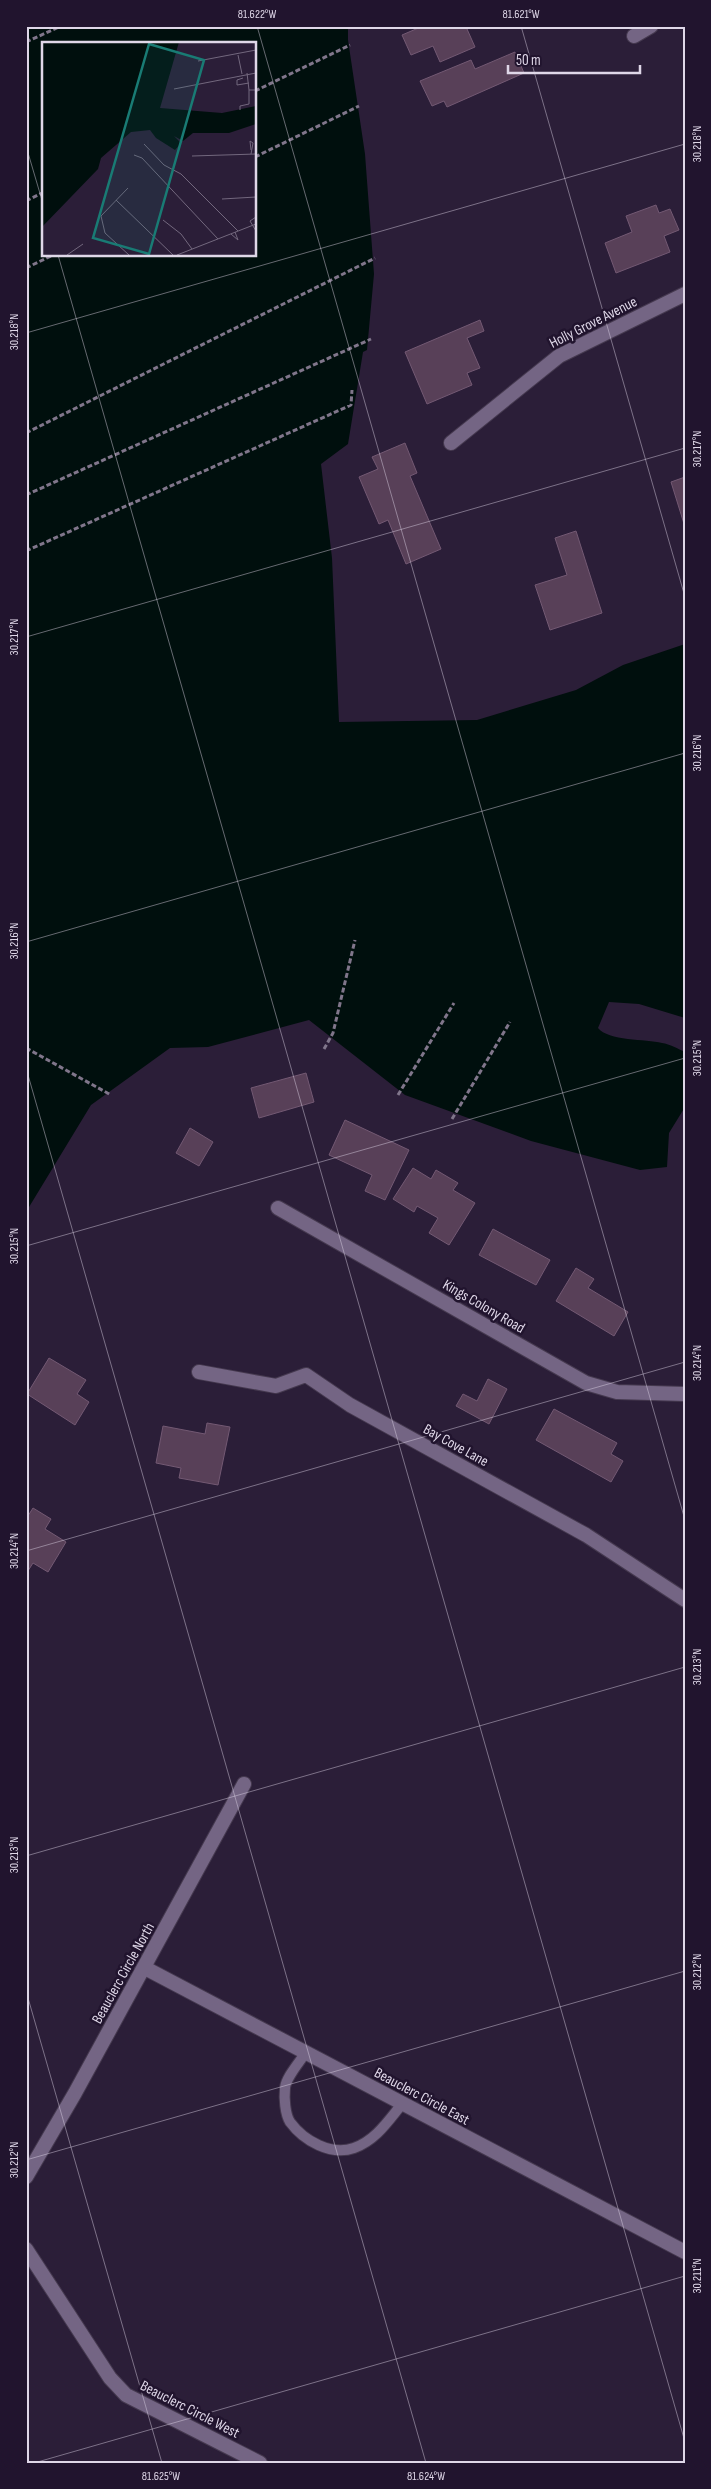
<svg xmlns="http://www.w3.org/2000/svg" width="711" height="2489" font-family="'Sofia Sans Condensed',sans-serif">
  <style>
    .water { fill: #000f0d; fill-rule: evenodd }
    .building { fill: #584058; stroke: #735973 }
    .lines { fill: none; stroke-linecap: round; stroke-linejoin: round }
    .service-casing { stroke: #45394f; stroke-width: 12 }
    .minor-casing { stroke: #45394f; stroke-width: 16 }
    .path { stroke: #80768b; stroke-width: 3; stroke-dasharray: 5 2.5; stroke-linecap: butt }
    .service { stroke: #746584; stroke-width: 10 }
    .minor { stroke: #746584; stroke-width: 14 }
    .ticks { fill: none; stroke: #dfd7e8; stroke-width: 1; stroke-opacity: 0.45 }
    .labels { text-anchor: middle; stroke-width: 5; stroke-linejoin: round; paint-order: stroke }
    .street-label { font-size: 15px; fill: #dfd7e8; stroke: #21142e }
    .inset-road { fill: none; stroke: #73687e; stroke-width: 1 }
    .view { fill: #197b74; fill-opacity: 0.15; stroke: #197b74; stroke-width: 2.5 }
    .inset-edge { fill: none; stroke: #dfd7e8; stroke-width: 2.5 }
    .neatline { fill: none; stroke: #dfd7e8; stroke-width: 2 }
    .ticks-label { font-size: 12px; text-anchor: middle; fill: #dfd7e8 }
  </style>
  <rect width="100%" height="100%" fill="#2b1e38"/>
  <path class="water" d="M26,26H348V40L365,154L374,274L367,350L363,352L348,444L321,464L332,558L339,722L477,720L576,690L623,665L685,644V1018L639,1004L609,1002L598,1028C608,1041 646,1039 662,1043C670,1044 678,1049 685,1052V1107L669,1133L667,1167L640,1170L531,1141L405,1095L309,1020L208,1047L170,1048L91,1105L26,1212ZM44,44H255V255H44Z"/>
  <g class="building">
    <polygon points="423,26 472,26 467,29 475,47 440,62 433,46 411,55 402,35"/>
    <polygon points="515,52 524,73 447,107 444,101 432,106 420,81 471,60 475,69"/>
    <polygon points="656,205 659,213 670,209 679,230 664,236 670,252 616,273 605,243 632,232 626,216"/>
    <polygon points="480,320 484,331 467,338 480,368 467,373 472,385 427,404 405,352"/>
    <polygon points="405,443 417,473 410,476 441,549 406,564 388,520 379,524 359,477 378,469 372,457"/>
    <polygon points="685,477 685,527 671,482"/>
    <polygon points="576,531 602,613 550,630 535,585 567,575 555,538"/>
    <polygon points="306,1073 314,1102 259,1118 251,1088"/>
    <polygon points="345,1120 409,1150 385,1200 365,1191 372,1175 329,1155"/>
    <polygon points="190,1128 213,1142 199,1166 176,1153"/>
    <polygon points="413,1168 431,1179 436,1170 458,1183 453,1190 475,1203 449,1245 429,1233 438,1218 417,1206 414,1212 393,1199"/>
    <polygon points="493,1229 550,1260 536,1285 479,1255"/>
    <polygon points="576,1268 594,1279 588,1288 628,1312 614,1336 556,1301"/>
    <polygon points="49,1358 86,1380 77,1394 89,1402 75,1425 27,1394"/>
    <polygon points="488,1379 507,1389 489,1424 456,1406 463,1394 477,1401"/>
    <polygon points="554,1409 617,1443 611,1454 623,1461 611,1482 536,1440"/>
    <polygon points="207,1423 230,1427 218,1485 179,1478 181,1468 156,1463 163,1426 205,1434"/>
    <polygon points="33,1508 51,1519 45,1529 66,1542 48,1572 33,1563 26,1574 26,1519"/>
  </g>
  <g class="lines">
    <defs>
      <path id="service" d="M306,2052C300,2062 286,2077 285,2088C284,2098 285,2114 290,2122C304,2141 331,2156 354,2148C376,2140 388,2121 402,2104"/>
      <g id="minor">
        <polyline points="634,36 651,26"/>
        <polyline points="451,443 559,356 685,294"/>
        <polyline points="278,1208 586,1383 617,1392 685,1394"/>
        <polyline points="199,1372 276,1386 306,1375 350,1405 586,1535 685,1600"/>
        <polyline points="145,1968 685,2252"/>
        <polyline points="26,2177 75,2093 244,1784"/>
        <polyline points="26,2249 110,2378 126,2395 260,2463"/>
      </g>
    </defs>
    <use href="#service" class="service-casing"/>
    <use href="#minor" class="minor-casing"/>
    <g class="path">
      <polyline points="26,42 61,26"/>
      <polyline points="255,91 350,45"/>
      <polyline points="255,157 359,106"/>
      <polyline points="26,201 44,192"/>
      <polyline points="26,268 53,255"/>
      <polyline points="26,433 375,258"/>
      <polyline points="26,495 371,339"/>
      <polyline points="26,551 351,405 352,390"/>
      <polyline points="26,1048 111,1095"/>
      <polyline points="324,1049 333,1033 355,940"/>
      <polyline points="398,1095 454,1003"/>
      <polyline points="452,1119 510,1022"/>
    </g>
    <use href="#service" class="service"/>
    <use href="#minor" class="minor"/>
  </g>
  <path class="ticks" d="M257,26L685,1520M521,26L685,597M26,28L32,26M26,146L44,207M58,255L685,2442M26,333L685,144M26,637L685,448M26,942L685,753M26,1068L426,2463M26,1246L685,1058M26,1551L685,1362M26,1856L685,1667M26,1991L162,2463M26,2160L685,1971M34,2463L685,2276"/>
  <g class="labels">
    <g class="street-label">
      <text transform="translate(593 322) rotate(-27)" y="5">Holly Grove Avenue</text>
      <text transform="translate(484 1306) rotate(30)" y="5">Kings Colony Road</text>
      <text transform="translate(456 1445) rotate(29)" y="5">Bay Cove Lane</text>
      <text transform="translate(123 1973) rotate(-61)" y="5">Beauclerc Circle North</text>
      <text transform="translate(422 2096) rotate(28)" y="5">Beauclerc Circle East</text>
      <text transform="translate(190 2409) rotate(27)" y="5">Beauclerc Circle West</text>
    </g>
  </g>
  <g transform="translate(42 42)">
    <rect width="214" height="214" fill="#2b1e38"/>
    <path d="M0,0H137L118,66L180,71L214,64V82L187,91H151L141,99L132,94L139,101L133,108L114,96L108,88L89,90L59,116L56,127L0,185Z" fill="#000f0d"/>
    <path class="inset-road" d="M196,13L200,32M156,19L214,8M205,31L207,48H214M201,36L195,38V43L207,41M132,47L214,31M198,68V64L207,62V48M102,102L122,123L139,132L196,189M209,108L208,99L211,101L209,112M92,113L100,116L176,197M150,114L214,112M86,146L59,174L63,191L87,213M180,157L214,155M74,158L131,213M214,175L208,179L214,189M121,178L139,192L150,207M189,192L196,198L193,190M25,213L41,202M135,213L214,182"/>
    <path class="view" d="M107,2L162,18L107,212L51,196Z"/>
    <rect width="214" height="214" class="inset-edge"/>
  </g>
  <rect width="711" height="2489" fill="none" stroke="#21142e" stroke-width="55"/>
  <path d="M508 65v8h132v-8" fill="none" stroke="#dfd7e8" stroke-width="2.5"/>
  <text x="516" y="65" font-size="15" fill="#dfd7e8" stroke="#21142e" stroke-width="4" paint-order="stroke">50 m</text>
  <rect x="28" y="28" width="656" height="2434" class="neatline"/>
  <g class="ticks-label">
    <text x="257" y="18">81.622°W</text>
    <text x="521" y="18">81.621°W</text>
    <text transform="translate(697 144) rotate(-90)" y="4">30.218°N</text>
    <text transform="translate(14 332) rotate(-90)" y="4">30.218°N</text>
    <text transform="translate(697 449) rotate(-90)" y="4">30.217°N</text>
    <text transform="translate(14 637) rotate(-90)" y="4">30.217°N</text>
    <text transform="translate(697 753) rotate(-90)" y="4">30.216°N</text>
    <text transform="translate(14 941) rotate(-90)" y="4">30.216°N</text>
    <text transform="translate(697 1058) rotate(-90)" y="4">30.215°N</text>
    <text transform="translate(14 1246) rotate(-90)" y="4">30.215°N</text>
    <text transform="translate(697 1363) rotate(-90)" y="4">30.214°N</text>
    <text transform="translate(14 1551) rotate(-90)" y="4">30.214°N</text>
    <text transform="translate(697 1667) rotate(-90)" y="4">30.213°N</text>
    <text transform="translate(14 1855) rotate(-90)" y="4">30.213°N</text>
    <text transform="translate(697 1972) rotate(-90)" y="4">30.212°N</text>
    <text transform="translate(14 2160) rotate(-90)" y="4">30.212°N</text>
    <text transform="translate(697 2276) rotate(-90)" y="4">30.211°N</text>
    <text x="161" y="2480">81.625°W</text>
    <text x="426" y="2480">81.624°W</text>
  </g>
</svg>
